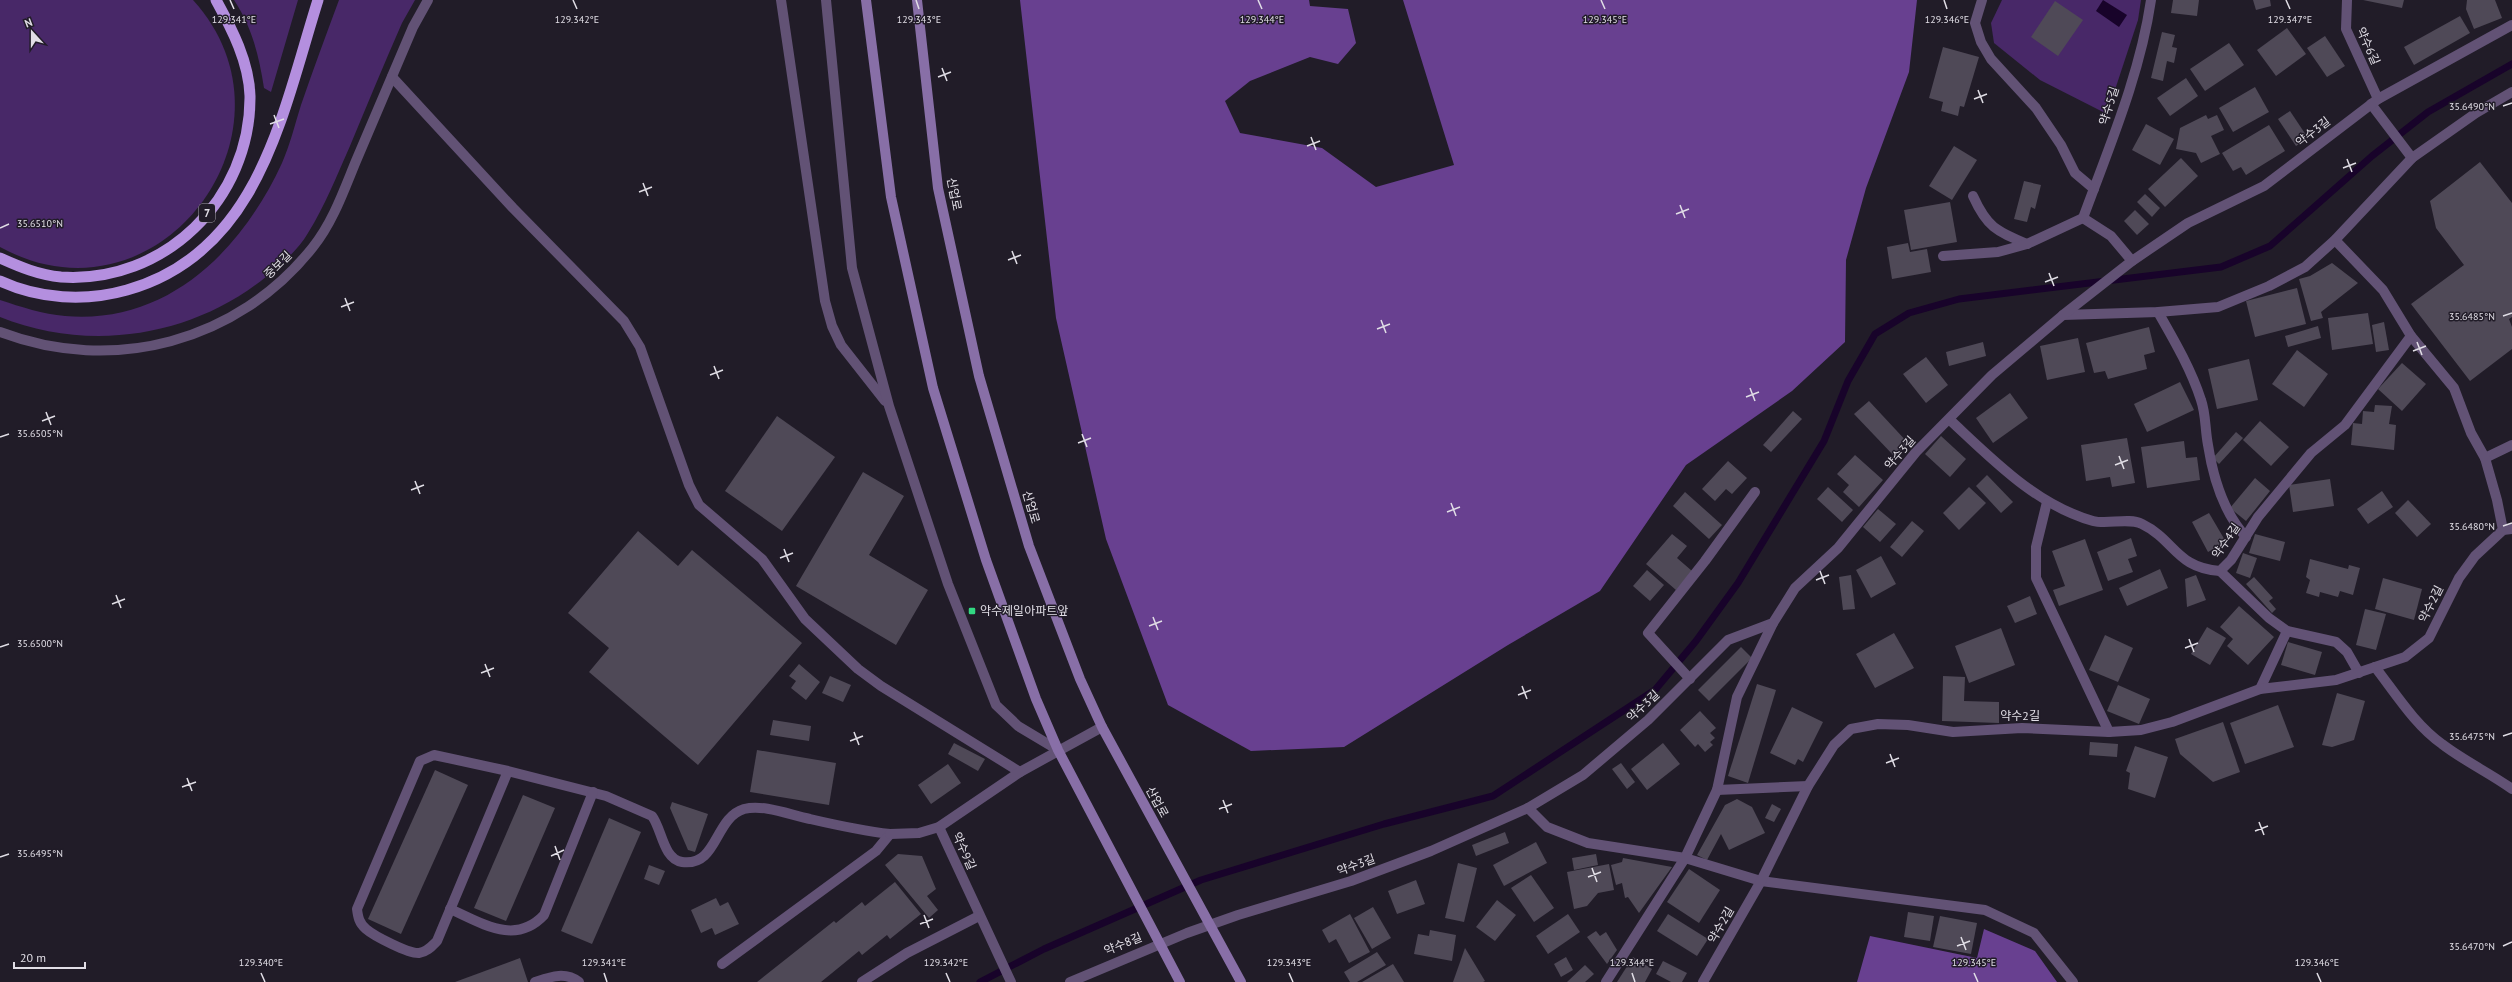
<svg xmlns="http://www.w3.org/2000/svg" width="2512" height="982" font-family="'PT Sans','Noto Sans KR',sans-serif">
  <style>
    .green { fill: #482868 }
    .forest { fill: #684090 }
    .water { fill: #18032a }
    .lines { fill: none; stroke-linecap: round; stroke-linejoin: round }
    .stream { stroke: #18032a; stroke-width: 7 }
    .building { fill: #4f4957 }
    .service { stroke: #625275; stroke-width: 10 }
    .minor { stroke: #625275; stroke-width: 10 }
    .secondary { stroke: #886fa7; stroke-width: 10 }
    .trunk { stroke: #b48fdf; stroke-width: 11 }
    .ticks { fill: none; stroke: #e1dee6; stroke-width: 1.5 }
    .poi-dot { fill: #32d882; stroke: #211c28; stroke-width: 1.5 }
    .labels { text-anchor: middle; stroke-width: 3; stroke-linejoin: round; paint-order: stroke }
    .shield { fill: #211c28; stroke: #a7a4ad; stroke-width: 1 }
    .shield-label { font-size: 11px; font-weight: bold; fill: #e1dee6 }
    .street-label { font-size: 12px; fill: #e1dee6; stroke: #211c28 }
    .poi-label { font-size: 12px; fill: #e1dee6; stroke: #211c28; text-anchor: start }
    .ticks-label { font-size: 10px; text-anchor: middle; fill: #e1dee6; stroke: #211c28; stroke-width: 3; stroke-linejoin: round; paint-order: stroke }
  </style>
  <rect width="100%" height="100%" fill="#211c28"/>
  <g class="green">
    <path d="M0,0H193C311,130 158,334 0,247Z"/>
    <path d="M234,0H298L271,92L264,88C259,56 252,27 234,0Z"/>
    <path d="M339,0H415L402,23C384,64 367,105 350,146C337,175 325,206 308,233C298,250 282,264 267,276C193,337 89,353 0,317V300C21,307 43,314 65,316C168,325 242,250 282,163C290,145 295,124 301,105C313,70 326,35 339,0Z"/>
    <polygon points="2002,0 2141,0 2138,20 2107,114 2040,80 1994,43 1991,23"/>
  </g>
  <g class="forest">
    <polygon points="1020,0 1309,0 1310,6 1348,9 1356,43 1338,64 1310,57 1250,81 1225,101 1240,133 1322,148 1376,187 1454,165 1403,0 1917,0 1909,72 1866,188 1846,260 1845,342 1792,391 1686,465 1600,591 1508,645 1344,747 1251,751 1168,705 1106,539 1056,318"/>
    <polygon points="1984,929 2035,951 2057,982 1857,982 1870,936 1977,958"/>
  </g>
  <polygon class="water" points="2103,0 2127,15 2119,27 2096,11"/>
  <g class="lines">
    <polyline class="stream" points="980,982 1044,949 1201,880 1384,824 1493,796 1655,690 1696,641 1738,583 1824,441 1848,381 1875,334 1909,313 1959,299 2221,267 2270,246 2372,156 2428,112 2512,64"/>
  </g>
  <g class="building">
    <polygon points="2173,0 2199,0 2197,16 2171,13"/>
    <polygon points="2253,0 2270,0 2271,6 2256,10"/>
    <polygon points="2363,0 2404,0 2402,8"/>
    <polygon points="2467,0 2495,0 2502,18 2474,29 2466,9"/>
    <polygon points="2055,1 2083,20 2058,56 2031,37"/>
    <polygon points="2460,16 2470,33 2414,65 2404,47"/>
    <polygon points="2287,28 2306,54 2276,76 2257,50"/>
    <polygon points="2162,32 2175,35 2172,47 2177,48 2174,63 2167,61 2163,81 2151,78"/>
    <polygon points="2325,36 2345,66 2327,77 2307,48"/>
    <polygon points="2229,43 2244,65 2205,91 2190,69"/>
    <polygon points="1943,47 1979,57 1964,107 1960,106 1958,116 1941,111 1943,102 1929,98"/>
    <polygon points="2186,78 2198,96 2170,116 2157,98"/>
    <polygon points="2255,87 2269,112 2233,132 2219,108"/>
    <polygon points="2290,111 2308,138 2296,146 2278,119"/>
    <polygon points="2206,115 2208,119 2217,115 2224,130 2211,136 2220,154 2201,163 2196,153 2176,149 2180,128"/>
    <polygon points="2146,124 2174,139 2160,165 2132,150"/>
    <polygon points="2269,125 2285,151 2246,175 2241,167 2233,171 2222,153"/>
    <polygon points="1954,146 1977,160 1952,200 1929,186"/>
    <polygon points="2181,158 2198,176 2165,207 2148,189"/>
    <polygon points="2480,162 2512,203 2512,317 2509,319 2512,327 2512,349 2470,381 2411,304 2464,265 2436,228 2430,201"/>
    <polygon points="2024,181 2041,185 2035,209 2031,207 2027,222 2014,219"/>
    <polygon points="2145,194 2160,208 2152,217 2137,202"/>
    <polygon points="1950,202 1957,242 1911,250 1904,210"/>
    <polygon points="2135,210 2149,224 2137,235 2124,221"/>
    <polygon points="1908,243 1910,252 1927,249 1931,272 1892,279 1887,247"/>
    <polygon points="2332,263 2358,283 2321,312 2323,318 2311,321 2299,279 2310,276"/>
    <polygon points="2297,288 2306,324 2255,337 2246,301"/>
    <polygon points="2368,313 2373,344 2332,350 2328,318"/>
    <polygon points="2384,322 2389,350 2376,352 2372,325"/>
    <polygon points="2318,326 2321,338 2288,347 2285,336"/>
    <polygon points="2149,327 2155,352 2144,355 2147,369 2108,379 2105,371 2094,373 2086,343"/>
    <polygon points="2078,338 2085,372 2047,380 2040,346"/>
    <polygon points="1983,342 1986,356 1949,366 1946,352"/>
    <polygon points="2297,350 2328,374 2304,407 2272,384"/>
    <polygon points="1926,357 1948,385 1926,403 1903,374"/>
    <polygon points="2249,359 2258,400 2217,409 2208,369"/>
    <polygon points="2402,363 2426,384 2402,411 2378,389"/>
    <polygon points="2180,382 2194,410 2147,432 2134,404"/>
    <polygon points="2010,393 2028,418 1993,443 1976,418"/>
    <polygon points="1869,401 1909,444 1895,457 1854,414"/>
    <polygon points="2375,405 2392,406 2389,424 2396,425 2394,450 2351,445 2353,423 2362,424 2363,411 2374,412"/>
    <polygon points="1793,411 1802,419 1771,452 1763,445"/>
    <polygon points="777,416 835,457 782,531 725,491"/>
    <polygon points="2260,421 2289,447 2271,466 2243,440"/>
    <polygon points="2236,432 2243,438 2219,464 2213,458"/>
    <polygon points="1941,436 1966,459 1950,477 1925,454"/>
    <polygon points="2127,438 2135,483 2112,487 2110,477 2086,481 2081,445"/>
    <polygon points="2184,441 2186,458 2197,457 2200,480 2147,488 2141,447"/>
    <polygon points="1855,455 1883,480 1859,507 1843,492 1849,485 1837,474"/>
    <polygon points="1728,461 1747,478 1732,494 1726,489 1715,501 1702,489"/>
    <polygon points="863,472 904,496 869,555 928,590 896,645 796,586"/>
    <polygon points="1987,475 2013,502 2001,513 1976,486"/>
    <polygon points="2255,478 2270,491 2246,521 2230,508"/>
    <polygon points="2330,479 2334,506 2293,512 2289,485"/>
    <polygon points="1828,487 1853,510 1842,522 1817,499"/>
    <polygon points="1969,487 1986,503 1959,530 1943,513"/>
    <polygon points="2382,491 2393,507 2368,524 2357,509"/>
    <polygon points="1685,492 1722,525 1709,539 1673,506"/>
    <polygon points="2408,500 2431,524 2417,537 2395,513"/>
    <polygon points="1878,509 1896,524 1880,542 1863,527"/>
    <polygon points="2209,513 2226,542 2208,552 2192,522"/>
    <polygon points="1912,521 1924,531 1902,557 1890,547"/>
    <polygon points="638,531 678,566 692,550 802,643 698,765 589,672 609,648 568,613"/>
    <polygon points="1672,534 1687,546 1677,558 1692,571 1676,590 1646,564"/>
    <polygon points="2255,534 2285,542 2280,561 2249,553"/>
    <polygon points="2131,538 2137,556 2128,559 2133,572 2108,581 2097,552"/>
    <polygon points="2085,539 2103,590 2059,606 2053,590 2065,586 2052,551"/>
    <polygon points="2243,553 2257,558 2250,578 2236,573"/>
    <polygon points="1881,556 1896,584 1871,598 1856,570"/>
    <polygon points="2310,559 2348,569 2349,565 2360,568 2353,595 2340,591 2338,597 2320,592 2319,597 2306,593 2310,580 2306,577"/>
    <polygon points="2160,569 2168,588 2127,606 2119,588"/>
    <polygon points="1647,570 1664,585 1650,601 1633,586"/>
    <polygon points="1851,575 1855,609 1843,610 1839,577"/>
    <polygon points="2196,575 2206,600 2187,607 2185,579"/>
    <polygon points="2254,577 2273,598 2269,601 2276,609 2272,613 2246,584"/>
    <polygon points="2383,578 2422,589 2414,620 2375,609"/>
    <polygon points="2030,596 2037,614 2015,623 2007,606"/>
    <polygon points="2239,606 2274,637 2248,665 2227,646 2233,639 2220,627"/>
    <polygon points="2365,609 2386,614 2376,650 2356,645"/>
    <polygon points="2207,627 2226,638 2210,665 2191,654"/>
    <polygon points="2001,628 2015,665 1969,683 1955,646"/>
    <polygon points="1894,633 1914,668 1875,688 1856,654"/>
    <polygon points="2105,635 2133,648 2118,682 2089,670"/>
    <polygon points="2288,642 2322,652 2315,675 2281,665"/>
    <polygon points="1741,647 1752,658 1709,701 1698,690"/>
    <polygon points="799,664 820,682 806,700 791,688 796,681 789,676"/>
    <polygon points="830,676 851,685 843,702 822,693"/>
    <polygon points="1943,676 1965,677 1964,701 1999,702 1999,723 1942,721"/>
    <polygon points="1757,684 1776,690 1748,783 1728,776"/>
    <polygon points="2118,685 2150,699 2139,724 2107,711"/>
    <polygon points="2337,693 2365,701 2354,740 2332,747 2322,745"/>
    <polygon points="2278,705 2294,747 2245,764 2230,723"/>
    <polygon points="1792,707 1823,722 1803,762 1798,759 1795,765 1770,753"/>
    <polygon points="1700,711 1716,728 1710,733 1715,738 1710,742 1713,745 1705,752 1698,744 1695,747 1680,730"/>
    <polygon points="773,720 811,726 809,741 770,735"/>
    <polygon points="2223,722 2240,772 2213,782 2180,754 2175,739"/>
    <polygon points="2090,742 2118,744 2117,757 2089,755"/>
    <polygon points="954,743 985,759 978,771 948,754"/>
    <polygon points="1663,743 1680,764 1647,790 1631,769"/>
    <polygon points="2135,746 2168,757 2155,798 2128,789 2130,773 2126,771"/>
    <polygon points="757,750 836,763 829,805 750,792"/>
    <polygon points="1621,763 1635,782 1627,789 1612,769"/>
    <polygon points="948,764 961,783 931,804 918,785"/>
    <polygon points="435,770 468,785 401,934 368,919"/>
    <polygon points="523,795 555,808 506,921 474,908"/>
    <polygon points="1737,799 1752,807 1765,833 1729,850 1721,834 1707,860 1697,855 1725,805"/>
    <polygon points="672,802 708,814 695,852 688,850 670,808"/>
    <polygon points="1772,804 1781,809 1774,822 1765,818"/>
    <polygon points="609,818 641,832 592,944 561,931"/>
    <polygon points="1505,832 1509,843 1476,856 1472,845"/>
    <polygon points="1536,842 1547,863 1504,886 1493,865"/>
    <polygon points="898,854 922,856 936,889 927,896 938,910 929,918 885,865"/>
    <polygon points="1596,854 1598,865 1574,870 1572,858"/>
    <polygon points="1623,858 1672,867 1639,913 1628,897 1625,898 1622,883 1616,885 1611,865 1622,862"/>
    <polygon points="1458,863 1477,868 1464,922 1445,918"/>
    <polygon points="1609,864 1614,890 1598,893 1587,906 1574,909 1567,872"/>
    <polygon points="649,865 665,871 659,885 644,879"/>
    <polygon points="1689,869 1720,890 1699,923 1667,902"/>
    <polygon points="1531,875 1554,908 1534,922 1511,888"/>
    <polygon points="1416,880 1425,904 1397,914 1388,891"/>
    <polygon points="895,882 921,914 890,939 887,935 862,955 859,951 821,982 757,982 834,921 836,923 862,902 865,906"/>
    <polygon points="716,898 720,906 728,902 739,924 715,935 712,928 701,933 691,910"/>
    <polygon points="1497,900 1516,915 1495,941 1476,927"/>
    <polygon points="1373,907 1391,938 1372,949 1354,918"/>
    <polygon points="1908,912 1934,916 1930,941 1904,937"/>
    <polygon points="1350,914 1370,952 1349,963 1336,939 1329,943 1322,930"/>
    <polygon points="1568,914 1580,932 1548,954 1536,936"/>
    <polygon points="1668,914 1708,939 1697,956 1657,931"/>
    <polygon points="1940,916 1977,923 1971,954 1933,947"/>
    <polygon points="1430,930 1456,935 1452,961 1414,954 1418,934 1429,936"/>
    <polygon points="1596,931 1600,936 1606,932 1617,950 1607,964 1587,937"/>
    <polygon points="1465,948 1485,981 1483,982 1453,982"/>
    <polygon points="1377,952 1386,965 1357,982 1350,982 1344,972"/>
    <polygon points="1566,957 1573,970 1561,977 1554,964"/>
    <polygon points="1633,957 1652,969 1645,982 1617,982"/>
    <polygon points="520,958 528,982 455,982"/>
    <polygon points="1663,961 1687,973 1682,982 1671,982 1656,974"/>
    <polygon points="1393,964 1404,982 1362,982"/>
    <polygon points="1585,965 1594,974 1585,982 1567,982"/>
  </g>
  <g class="lines">
    <g class="service">
      <polyline points="781,0 825,301 832,326 841,345 885,401"/>
      <polyline points="826,0 852,268 889,406 948,584 996,705 1018,726 1058,750"/>
      <polyline points="392,77 513,208 624,321 640,347 689,485 699,505 762,559 805,619 858,669 881,686 1020,772"/>
      <path d="M1973,196C1987,227 1996,231 2027,244"/>
      <polyline points="1943,256 1998,252 2027,244 2083,218"/>
      <path d="M0,332C113,375 238,342 313,247C333,222 344,190 356,161C375,116 394,72 413,27L428,0"/>
      <polyline points="2485,458 2512,445"/>
      <polyline points="1690,679 1648,633 1705,561 1755,492"/>
      <polyline points="2260,689 2287,631"/>
      <path d="M508,771L437,941C432,946 427,952 419,953C409,954 374,936 366,929C359,923 358,917 357,909L420,761L434,755L508,771L606,796L652,816C662,829 663,859 682,862C718,867 714,818 744,809C764,804 790,815 810,819C836,825 863,831 890,834"/>
      <path d="M450,909C482,923 515,946 544,915L593,792"/>
      <polyline points="722,964 876,851 890,834"/>
      <path d="M535,982C550,977 565,971 579,982"/>
    </g>
    <g class="minor">
      <polyline points="1982,0 1975,23 1981,42 1991,59 2036,108 2061,145 2075,173 2094,189"/>
      <polyline points="2347,0 2346,29 2378,99"/>
      <polyline points="2371,104 2412,158"/>
      <polyline points="2335,240 2383,290 2411,336 2454,388 2471,433 2485,458 2497,500 2503,530"/>
      <path d="M2132,261L2111,236L2083,218C2109,147 2140,75 2151,0"/>
      <path d="M2158,312C2174,340 2191,369 2201,400C2206,414 2205,430 2208,445C2213,477 2224,513 2246,537"/>
      <polyline points="2063,315 2158,312 2218,307 2269,286 2305,267 2335,240 2412,158 2476,113 2512,92"/>
      <path d="M1950,420C1992,459 2036,505 2093,521C2108,525 2128,517 2142,524C2175,540 2176,568 2220,571L2231,560L2258,517L2311,453L2345,425L2411,336"/>
      <polyline points="2047,502 2036,547 2036,578 2109,732"/>
      <polyline points="2220,571 2269,618 2287,631 2336,642 2347,652 2359,673"/>
      <path d="M2375,667C2396,694 2415,725 2442,744C2464,761 2490,773 2512,789"/>
      <polyline points="1717,790 1808,786"/>
      <polyline points="1528,808 1547,827 1588,843 1685,858 1761,881 1985,910 2034,933 2073,982"/>
      <polyline points="939,827 1011,982"/>
      <polyline points="890,834 919,833 939,827 1020,772 1102,727"/>
      <polyline points="862,982 907,953 979,916"/>
      <polyline points="1070,982 1187,933 1238,915 1351,881 1431,851 1528,808 1583,775 1648,720 1728,640 1773,623 1795,588 1838,548 1916,452 1992,375 2063,315 2132,261 2188,223 2264,186 2378,99 2512,25"/>
      <polyline points="1606,982 1685,858 1717,790 1737,697 1773,623"/>
      <polyline points="1703,982 1761,881 1808,786 1834,745 1851,729 1878,724 1908,725 1953,732 2022,728 2109,732 2141,730 2172,722 2260,689 2336,680 2405,657 2429,638 2459,578 2475,556 2503,530 2512,529"/>
    </g>
    <g class="secondary">
      <polyline points="866,0 891,197 933,388 986,560 1036,699 1058,750 1180,982"/>
      <polyline points="917,0 938,188 979,376 1029,546 1080,679 1102,727 1241,982"/>
    </g>
    <g class="trunk">
      <path d="M0,258C20,267 39,275 61,277C164,284 251,199 250,96C249,62 232,29 216,0"/>
      <path d="M0,281C39,299 85,302 127,290C259,253 282,114 318,0"/>
    </g>
  </g>
  <path class="ticks" d="M230,0L234,9M573,0L577,9M916,0L919,9M1258,0L1262,9M1601,0L1605,9M1944,0L1947,9M2286,0L2290,9M942,68L947,81M938,77L951,72M1978,90L1983,103M1974,99L1987,94M2503,106L2512,103M274,115L279,128M270,124L284,119M1311,137L1316,150M1307,146L1320,141M2347,159L2352,172M2343,168L2356,163M643,183L648,196M639,192L652,187M1680,205L1685,218M1676,214L1689,209M0,228L9,224M1012,251L1017,264M1008,260L1021,255M2049,273L2054,286M2045,282L2058,277M345,298L350,311M341,307L354,302M2503,316L2512,313M1381,320L1386,333M1377,329L1390,324M2417,342L2422,355M2413,351L2426,346M714,366L719,379M710,375L723,370M1750,388L1755,401M1746,397L1759,392M46,412L51,425M42,421L55,416M1082,434L1087,447M0,437L9,434M1078,443L1091,438M2119,456L2124,469M2115,465L2128,460M415,481L420,494M411,490L424,485M1451,503L1456,516M1447,512L1460,507M2503,526L2512,523M784,549L789,562M780,558L793,553M1820,571L1825,584M1816,580L1829,575M116,595L121,608M112,604L125,599M1153,617L1158,630M1149,626L1162,621M2189,639L2194,652M0,647L9,644M2185,648L2198,643M485,664L490,677M481,673L494,668M1522,686L1527,699M1518,695L1531,690M854,732L859,745M2503,736L2512,733M850,741L863,736M1890,754L1895,767M1886,763L1899,758M187,778L192,791M182,787L196,782M1223,800L1228,813M1219,809L1232,804M2259,822L2264,835M2255,831L2268,826M555,846L560,860M551,856L564,850M0,857L9,854M1592,868L1597,882M1588,877L1601,872M924,915L929,928M920,924L933,919M1961,937L1966,950M1957,946L1970,941M2503,946L2512,942M261,973L265,982M604,973L607,982M946,973L950,982M1289,973L1293,982M1632,973L1635,982M1974,973L1978,982M2317,973L2321,982"/>
  <rect class="poi-dot" x="968" y="607" width="8" height="8" rx="2"/>
  <g class="labels">
    <rect class="shield" x="199" y="204" width="16" height="18" rx="3"/>
    <g class="shield-label">
      <text x="207" y="217">7</text>
    </g>
    <g class="street-label">
      <text transform="translate(2368 46) rotate(66)" y="4">약수6길</text>
      <text transform="translate(2109 106) rotate(-72)" y="4">약수5길</text>
      <text transform="translate(2313 132) rotate(-38)" y="4">약수3길</text>
      <text transform="translate(954 194) rotate(79)" y="4">산업로</text>
      <text transform="translate(278 265) rotate(-45)" y="4">중보길</text>
      <text transform="translate(1900 453) rotate(-49)" y="4">약수3길</text>
      <text transform="translate(1031 507) rotate(74)" y="4">산업로</text>
      <text transform="translate(2226 541) rotate(-55)" y="4">약수4길</text>
      <text transform="translate(2431 604) rotate(-63)" y="4">약수2길</text>
      <text transform="translate(1643 706) rotate(-43)" y="4">약수3길</text>
      <text x="2020" y="720">약수2길</text>
      <text transform="translate(1157 802) rotate(61)" y="4">산업로</text>
      <text transform="translate(964 851) rotate(66)" y="4">약수9길</text>
      <text transform="translate(1356 865) rotate(-20)" y="4">약수3길</text>
      <text transform="translate(1721 925) rotate(-60)" y="4">약수2길</text>
      <text transform="translate(1123 944) rotate(-22)" y="4">약수8길</text>
    </g>
    <g class="poi-label">
      <text x="980" y="615">약수제일아파트앞</text>
    </g>
  </g>
  <g class="ticks-label">
    <text x="577" y="23">129.342°E</text>
    <text x="1605" y="23">129.345°E</text>
    <text x="234" y="23">129.341°E</text>
    <text x="919" y="23">129.343°E</text>
    <text x="1262" y="23">129.344°E</text>
    <text x="1947" y="23">129.346°E</text>
    <text x="2290" y="23">129.347°E</text>
    <text x="2472" y="110">35.6490°N</text>
    <text x="40" y="227">35.6510°N</text>
    <text x="2472" y="320">35.6485°N</text>
    <text x="40" y="437">35.6505°N</text>
    <text x="2472" y="530">35.6480°N</text>
    <text x="40" y="647">35.6500°N</text>
    <text x="2472" y="740">35.6475°N</text>
    <text x="40" y="857">35.6495°N</text>
    <text x="2472" y="950">35.6470°N</text>
    <text x="261" y="966">129.340°E</text>
    <text x="604" y="966">129.341°E</text>
    <text x="946" y="966">129.342°E</text>
    <text x="1289" y="966">129.343°E</text>
    <text x="1632" y="966">129.344°E</text>
    <text x="1974" y="966">129.345°E</text>
    <text x="2317" y="966">129.346°E</text>
  </g>
  <g transform="translate(32 32) rotate(339)" stroke="#211c28" stroke-width="3" paint-order="stroke">
  <path d="M0-3L7 15L0 10L-7 15Z" fill="#e1dee6"/>
  <text y="-6" font-size="11" font-weight="bold" text-anchor="middle" fill="#e1dee6">N</text>
  </g>
  <path d="M14 962v6h71v-6" fill="none" stroke="#e1dee6" stroke-width="2"/>
  <text x="20" y="962" font-size="12" fill="#e1dee6" stroke="#211c28" stroke-width="3" paint-order="stroke">20 m</text>
</svg>
